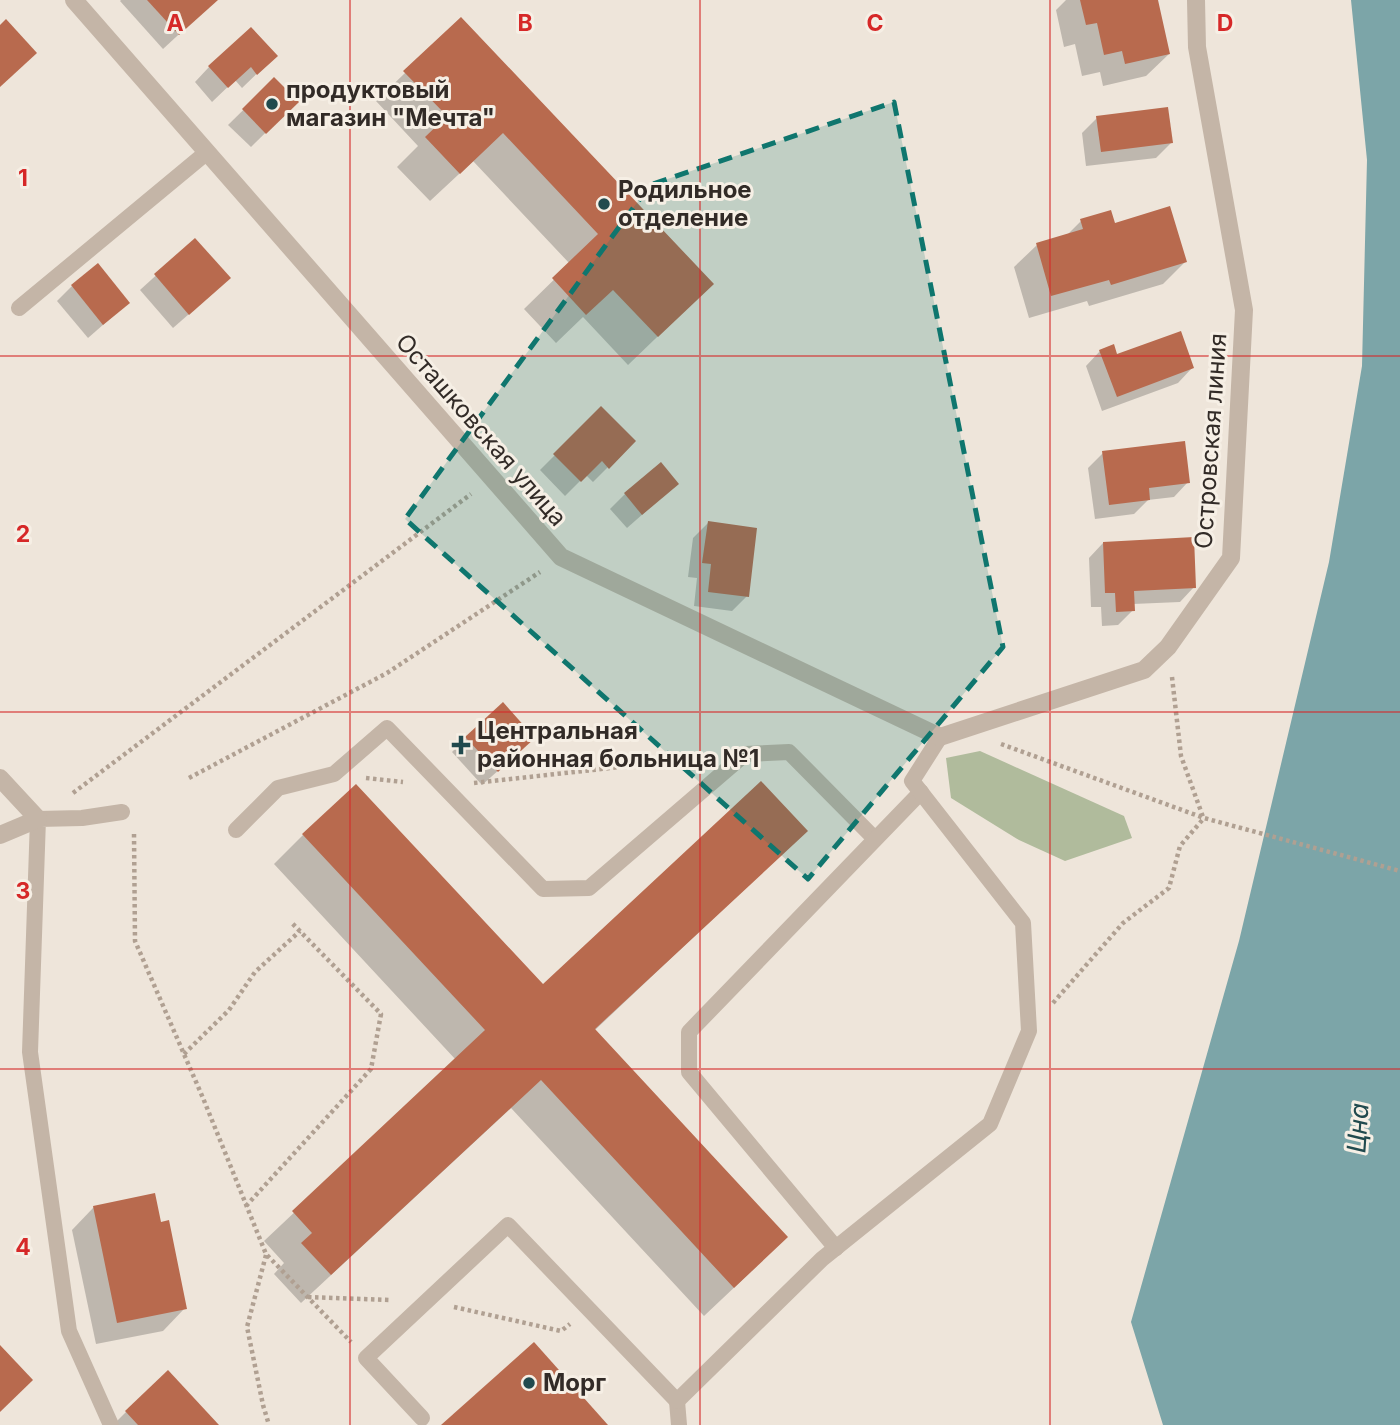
<svg xmlns="http://www.w3.org/2000/svg" width="1400" height="1425" font-family="Inter,sans-serif">
  <style>
    .green { fill: #b0bb9c }
    .water { fill: #7ca5a8 }
    .shadow { fill: #0003 }
    .building { fill: #b86a4e }
    .lines { fill: none; stroke-linecap: round; stroke-linejoin: round }
    .path { stroke: #b0a092; stroke-width: 4.5; stroke-dasharray: 3.5 3.5; stroke-linecap: butt }
    .service { stroke: #c4b5a7; stroke-width: 16 }
    .minor { stroke: #c4b5a7; stroke-width: 18 }
    .marked { fill: #0f766e; fill-opacity: 0.2; stroke: #0f766e; stroke-width: 5; stroke-dasharray: 14 9; stroke-linejoin: round }
    .grid { fill: none; stroke: #d62828; stroke-width: 2; stroke-opacity: 0.55 }
    .poi-dot { fill: #214a4e; stroke: #f6efe5; stroke-width: 2.5 }
    .labels { text-anchor: middle; stroke-width: 6; stroke-linejoin: round; paint-order: stroke }
    .poi-label { font-size: 24px; font-weight: bold; fill: #322b27; stroke: #f6efe5; text-anchor: start }
    .street-label { font-size: 24px; fill: #322b27; stroke: #f6efe5 }
    .water-label { font-size: 26px; font-style: italic; fill: #214a4e; stroke: #f6efe5 }
    .grid-label { font-size: 23px; text-anchor: middle; font-weight: bold; fill: #d62828; stroke: #f6efe5; stroke-width: 6; stroke-linejoin: round; paint-order: stroke }
  </style>
  <rect width="100%" height="100%" fill="#eee5da"/>
  <polygon class="green" points="980,751 1124,816 1132,838 1065,861 1019,840 951,798 946,758"/>
  <polygon class="water" points="1351,0 1400,0 1400,1425 1163,1425 1131,1322 1239,941 1329,562 1362,366 1367,160"/>
  <g class="shadow">
    <polygon points="121,0 216,0 163,49 120,1"/>
    <polygon points="1066,0 1157,0 1169,54 1146,76 1103,86 1100,72 1082,76 1075,44 1064,47 1056,10"/>
    <polygon points="461,19 682,313 628,365 583,317 556,343 524,309 570,264 473,161 430,201 397,167 418,146 376,101"/>
    <polygon points="275,56 242,88 235,80 212,102 195,82 209,67"/>
    <polygon points="274,80 297,102 251,147 228,125"/>
    <polygon points="1097,118 1171,143 1156,158 1086,166 1082,133"/>
    <polygon points="1081,221 1114,225 1185,262 1163,284 1089,306 1087,301 1029,318 1014,267 1037,245 1066,236"/>
    <polygon points="195,240 213,293 173,328 140,290"/>
    <polygon points="72,286 128,303 88,338 57,301"/>
    <polygon points="1100,351 1116,357 1192,368 1178,383 1102,411 1086,366"/>
    <polygon points="601,409 634,441 593,482 586,475 565,496 540,470"/>
    <polygon points="1103,453 1188,482 1174,497 1148,500 1134,514 1095,519 1088,468"/>
    <polygon points="677,484 627,528 610,509 625,494"/>
    <polygon points="708,523 747,596 732,611 694,606 697,578 688,577 693,538"/>
    <polygon points="1103,543 1194,587 1180,602 1133,604 1133,610 1118,625 1102,626 1101,607 1091,607 1089,558"/>
    <polygon points="466,738 518,753 482,785 452,752"/>
    <polygon points="806,831 594,1031 757,1266 704,1316 511,1108 301,1303 274,1274 284,1263 264,1241 456,1060 274,864 303,835 543,987"/>
    <polygon points="94,1207 185,1308 163,1331 96,1344 72,1230"/>
    <polygon points="168,1373 217,1425 113,1425 126,1412"/>
  </g>
  <g class="building">
    <polygon points="147,0 218,0 179,35"/>
    <polygon points="1080,0 1158,0 1170,54 1125,64 1122,51 1104,55 1097,23 1086,25"/>
    <polygon points="461,17 714,284 658,337 613,290 586,315 552,278 598,234 503,133 460,174 425,137 447,116 403,71"/>
    <polygon points="6,19 37,53 0,87 0,25"/>
    <polygon points="251,27 278,56 257,75 251,67 228,88 208,66"/>
    <polygon points="274,77 299,102 266,134 242,109"/>
    <polygon points="1168,107 1173,143 1101,152 1096,116"/>
    <polygon points="1170,206 1187,262 1111,285 1109,280 1051,296 1036,243 1083,229 1080,219 1111,210 1115,223"/>
    <polygon points="195,238 231,278 189,315 154,274"/>
    <polygon points="98,263 130,303 103,325 71,285"/>
    <polygon points="1181,331 1194,368 1117,397 1099,350 1114,344 1117,354"/>
    <polygon points="601,406 636,441 609,469 602,461 581,482 553,454"/>
    <polygon points="1185,441 1190,483 1149,488 1150,500 1109,505 1102,451"/>
    <polygon points="661,462 679,484 642,515 624,493"/>
    <polygon points="708,521 757,528 749,597 708,592 711,564 702,563"/>
    <polygon points="1194,537 1196,588 1134,591 1135,611 1116,612 1115,593 1105,593 1103,542"/>
    <polygon points="503,702 535,738 498,772 465,737"/>
    <polygon points="761,781 808,831 595,1029 788,1237 734,1288 541,1080 331,1275 301,1243 312,1233 292,1211 485,1030 302,834 356,784 543,984"/>
    <polygon points="155,1193 161,1222 169,1220 187,1309 117,1323 93,1206"/>
    <polygon points="534,1342 608,1425 441,1425"/>
    <polygon points="0,1345 33,1380 0,1412"/>
    <polygon points="168,1370 219,1425 138,1425 125,1411"/>
  </g>
  <g class="lines">
    <g class="path">
      <polyline points="1172,677 1181,756 1203,817"/>
      <polyline points="1001,744 1204,818 1400,871"/>
      <polyline points="189,778 387,673 540,572"/>
      <polyline points="366,778 403,782"/>
      <polyline points="474,783 702,758"/>
      <polyline points="73,793 471,494"/>
      <polyline points="134,834 135,941 203,1098 266,1254 351,1342"/>
      <polyline points="1053,1003 1123,923 1169,888 1180,846 1204,818"/>
      <polyline points="184,1054 229,1010 255,972 300,931"/>
      <polyline points="246,1206 371,1069 381,1014 291,922"/>
      <polyline points="266,1255 247,1327 263,1405 269,1425"/>
      <polyline points="308,1297 390,1300"/>
      <polyline points="454,1307 561,1331 570,1324"/>
    </g>
    <g class="service">
      <polyline points="19,308 206,153"/>
      <polyline points="236,830 278,788 334,774 387,728 543,889 589,888 745,754 789,752 875,839"/>
      <polyline points="836,1248 689,1072 689,1032 921,792"/>
      <polyline points="677,1401 679,1425"/>
      <polyline points="422,1418 366,1358 508,1225 677,1401 822,1259 990,1124 1029,1031 1023,923 912,781 940,737"/>
      <polyline points="111,1425 69,1331 30,1052 38,819 82,818 122,812"/>
    </g>
    <g class="minor">
      <polyline points="74,0 561,557 940,737 1144,670 1168,647 1231,558 1244,310 1197,47 1196,0"/>
      <polyline points="0,778 38,819 0,835"/>
    </g>
  </g>
  <path class="marked" d="M894,102L1003,647L808,879L405,519L650,185Z"/>
  <path class="grid" d="M350,0V1425M700,0V1425M1050,0V1425M0,356H1400M0,712H1400M0,1069H1400"/>
  <g class="poi-dot">
    <circle cx="272" cy="104" r="7"/>
    <circle cx="604" cy="204" r="7"/>
    <path d="M457.5 734.5h7v7h7v7h-7v7h-7v-7h-7v-7h7z"/>
    <circle cx="529" cy="1383" r="7"/>
  </g>
  <g class="labels">
    <g class="poi-label">
      <text x="286" y="98">продуктовый<tspan x="286" dy="28">магазин "Мечта"</tspan></text>
      <text x="618" y="198">Родильное<tspan x="618" dy="28">отделение</tspan></text>
      <text x="477" y="739">Центральная<tspan x="477" dy="28">районная больница №1</tspan></text>
      <text x="543" y="1391">Морг</text>
    </g>
    <g class="street-label">
      <text transform="translate(481 430) rotate(49)" y="8">Осташковская улица</text>
      <text transform="translate(1211 441) rotate(-86)" y="8">Островская линия</text>
    </g>
    <g class="water-label">
      <text transform="translate(1358 1128) rotate(-86)" y="9">Цна</text>
    </g>
  </g>
  <g class="grid-label">
    <text x="175" y="31">A</text>
    <text x="525" y="31">B</text>
    <text x="875" y="31">C</text>
    <text x="1225" y="31">D</text>
    <text x="23" y="186">1</text>
    <text x="23" y="542">2</text>
    <text x="23" y="899">3</text>
    <text x="23" y="1255">4</text>
  </g>
</svg>
